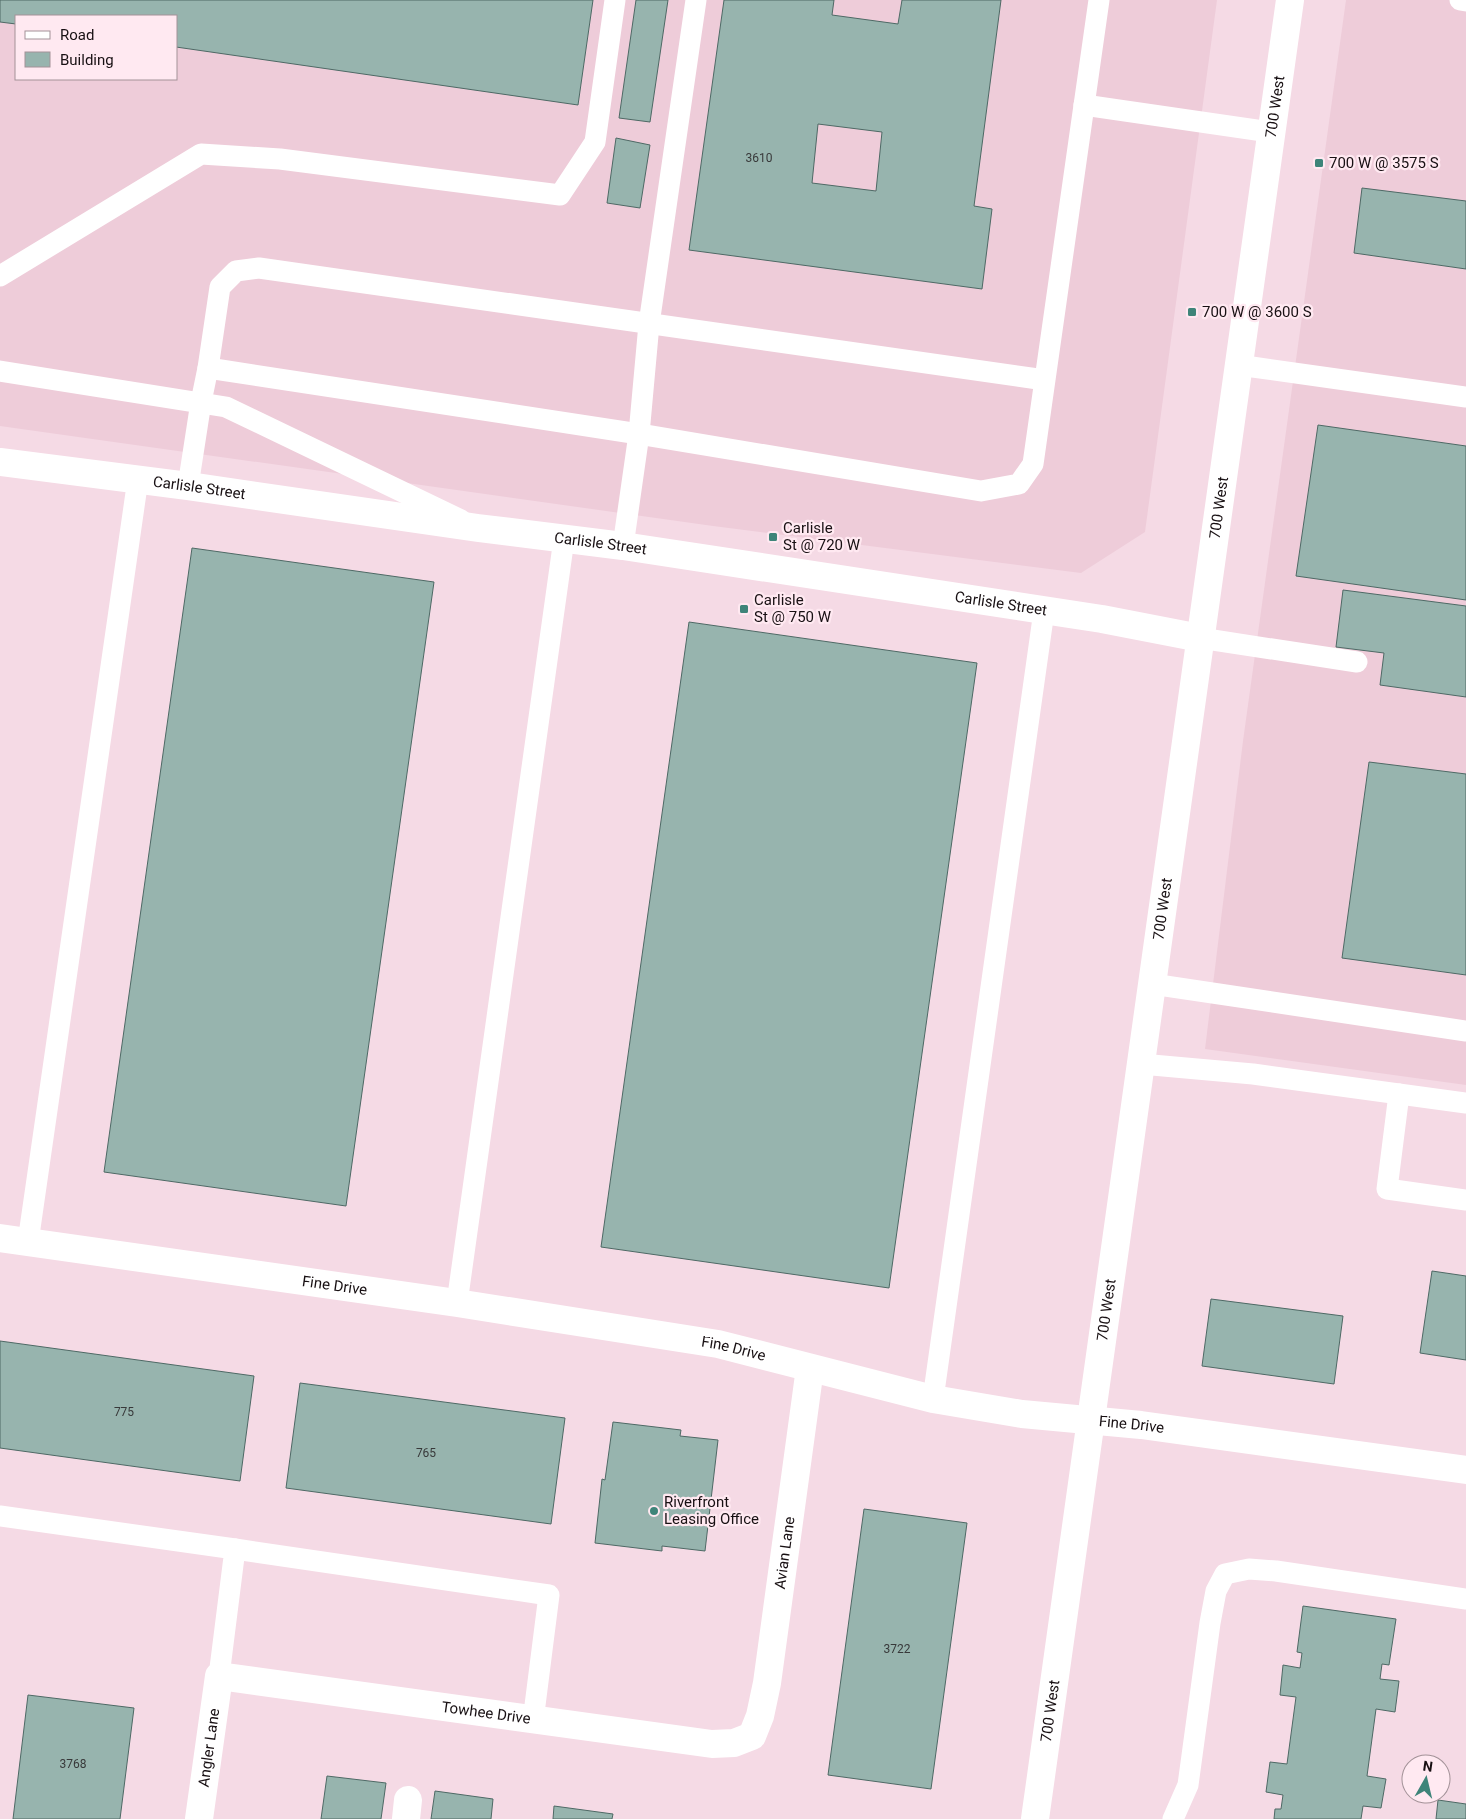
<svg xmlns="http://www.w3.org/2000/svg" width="1466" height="1819" font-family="Roboto,sans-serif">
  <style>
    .built { fill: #eeccd9; fill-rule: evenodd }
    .building { fill: #97b4ae; stroke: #4e6965; fill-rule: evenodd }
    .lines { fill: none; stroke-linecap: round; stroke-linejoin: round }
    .service { stroke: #fff; stroke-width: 21 }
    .minor { stroke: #fff; stroke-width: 28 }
    .tertiary { stroke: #fff; stroke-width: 28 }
    .poi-dot { fill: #3e8479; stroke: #ffe9f1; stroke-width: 2 }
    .labels { text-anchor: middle; stroke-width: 4.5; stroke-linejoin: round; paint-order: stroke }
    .number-label { font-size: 12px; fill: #38393a }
    .street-label { font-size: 15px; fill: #181013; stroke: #ffe9f1 }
    .poi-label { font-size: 15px; fill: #181013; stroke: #ffe9f1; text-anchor: start }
  </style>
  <rect width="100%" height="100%" fill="#f5dae5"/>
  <g class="built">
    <path d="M0,0H1217L1145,532L1081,573L713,526L0,426ZM16,16H176V79H16Z"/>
    <polygon points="1346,0 1466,0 1466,1085 1205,1049 1243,741"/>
  </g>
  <g class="building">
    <polygon points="0,0 593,0 578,105 176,47 176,16 16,16 16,24 0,22"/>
    <polygon points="636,0 668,0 650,122 619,118"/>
    <path d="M724,0H834L832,15L898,24L902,0H1001L974,206L992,209L982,289L689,250ZM818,124L882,132L876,191L812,183Z"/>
    <polygon points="616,138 650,145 640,208 607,203"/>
    <polygon points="1362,188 1466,201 1466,269 1354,253"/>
    <polygon points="1318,425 1466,446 1466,600 1296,576"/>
    <polygon points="192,548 434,582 346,1206 104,1172"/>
    <polygon points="1343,590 1466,606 1466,697 1380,685 1384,653 1336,647"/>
    <polygon points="689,622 977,663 889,1288 601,1247"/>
    <polygon points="1369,762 1466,774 1466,975 1342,958"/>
    <polygon points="1432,1271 1466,1276 1466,1360 1420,1353"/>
    <polygon points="1211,1299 1343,1316 1334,1384 1202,1366"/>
    <polygon points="0,1341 254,1376 240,1481 0,1448"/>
    <polygon points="300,1383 565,1418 551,1524 286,1488"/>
    <polygon points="613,1422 681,1430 680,1436 718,1440 705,1551 662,1546 662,1551 595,1543 602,1479 605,1480"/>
    <polygon points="864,1509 967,1523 931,1789 828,1775"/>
    <polygon points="1303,1606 1396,1619 1389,1665 1382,1664 1380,1679 1399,1681 1395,1712 1376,1709 1367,1776 1386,1779 1381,1808 1363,1806 1361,1819 1274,1819 1275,1809 1281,1809 1283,1795 1266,1792 1270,1762 1287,1764 1296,1697 1280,1695 1283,1665 1300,1668 1302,1653 1297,1652"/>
    <polygon points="28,1695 134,1708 120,1819 13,1819"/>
    <polygon points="327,1776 386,1783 381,1819 321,1819"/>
    <polygon points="435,1791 493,1799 491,1819 431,1819"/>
    <polygon points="1438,1800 1466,1804 1466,1819 1436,1819"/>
    <polygon points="554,1806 613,1814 612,1819 553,1819"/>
  </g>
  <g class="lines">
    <g class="service">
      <polyline points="1460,0 1466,1"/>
      <polyline points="1084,105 1270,132"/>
      <polyline points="0,276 201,154 280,159 560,195 595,142 615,0"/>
      <polyline points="1238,365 1466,397"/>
      <polyline points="0,371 226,407 461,520"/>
      <polyline points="1045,380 259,268 236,271 220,287 208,368 639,434 981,491 1019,484 1033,464 1099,0"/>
      <polyline points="188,486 201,402 208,368"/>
      <polyline points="623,546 639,434 649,324 696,0"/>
      <polyline points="1200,638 1357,662"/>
      <polyline points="1152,984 1466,1031"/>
      <polyline points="1141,1064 1253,1074 1466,1103"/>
      <polyline points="1399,1094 1387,1189 1466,1200"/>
      <polyline points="28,1242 138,479"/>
      <polyline points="457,1303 564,539"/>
      <polyline points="933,1399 1044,611"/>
      <polyline points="0,1516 235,1549 219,1676"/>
      <polyline points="235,1549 549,1595 533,1721"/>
      <polyline points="1173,1819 1188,1785 1210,1623 1216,1591 1225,1574 1249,1569 1276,1571 1466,1599"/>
    </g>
    <g class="minor">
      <path id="s1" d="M0,462L188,486L478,528L623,546L1102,619L1200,638"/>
      <path id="s2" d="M0,1238L457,1303L718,1344L933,1399L1022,1414L1141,1425L1466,1470"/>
      <path id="s3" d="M199,1819L219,1676L712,1744L734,1743L752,1736L760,1716L767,1683L810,1368"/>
      <polyline points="406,1819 408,1800"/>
    </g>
    <path class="tertiary" id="s4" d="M1035,1819L1290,0"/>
  </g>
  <g class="poi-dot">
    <rect x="1314" y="158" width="10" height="10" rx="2.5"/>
    <rect x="1187" y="307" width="10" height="10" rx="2.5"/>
    <rect x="768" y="532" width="10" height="10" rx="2.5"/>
    <rect x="739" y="604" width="10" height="10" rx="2.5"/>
    <circle cx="654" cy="1511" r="5"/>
  </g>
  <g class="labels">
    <g class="number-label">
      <text x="759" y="162">3610</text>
      <text x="124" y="1416">775</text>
      <text x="426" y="1457">765</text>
      <text x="897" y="1653">3722</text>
      <text x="73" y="1768">3768</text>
    </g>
    <g class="street-label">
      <text dy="5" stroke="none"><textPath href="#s4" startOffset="1729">700 West</textPath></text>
      <text dy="5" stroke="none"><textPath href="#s1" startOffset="201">Carlisle Street</textPath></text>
      <text dy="5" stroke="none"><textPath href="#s4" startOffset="1324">700 West</textPath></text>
      <text dy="5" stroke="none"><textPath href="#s1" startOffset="606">Carlisle Street</textPath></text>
      <text dy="5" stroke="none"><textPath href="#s1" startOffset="1011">Carlisle Street</textPath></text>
      <text dy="5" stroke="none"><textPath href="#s4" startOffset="919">700 West</textPath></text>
      <text dy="5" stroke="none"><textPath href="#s2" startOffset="338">Fine Drive</textPath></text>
      <text dy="5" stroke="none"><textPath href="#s4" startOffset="514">700 West</textPath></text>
      <text dy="5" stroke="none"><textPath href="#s2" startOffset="742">Fine Drive</textPath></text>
      <text dy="5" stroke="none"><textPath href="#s2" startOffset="1148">Fine Drive</textPath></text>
      <text dy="5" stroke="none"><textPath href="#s3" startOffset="870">Avian Lane</textPath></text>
      <text dy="5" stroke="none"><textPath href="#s4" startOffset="109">700 West</textPath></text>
      <text dy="5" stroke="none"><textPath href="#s3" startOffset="414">Towhee Drive</textPath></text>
      <text dy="5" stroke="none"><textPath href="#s3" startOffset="72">Angler Lane</textPath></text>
    </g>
    <g class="poi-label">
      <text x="1329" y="168">700 W @ 3575 S</text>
      <text x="1202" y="317">700 W @ 3600 S</text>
      <text x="783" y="533">Carlisle<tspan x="783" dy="17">St @ 720 W</tspan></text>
      <text x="754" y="605">Carlisle<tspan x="754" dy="17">St @ 750 W</tspan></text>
      <text x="664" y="1507">Riverfront<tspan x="664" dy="17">Leasing Office</tspan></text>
    </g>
  </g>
  <rect x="15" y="15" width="162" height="65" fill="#ffe9f1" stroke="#a39298"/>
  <rect x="25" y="31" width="25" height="8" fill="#ffffff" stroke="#a39298"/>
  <text x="60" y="40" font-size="15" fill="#181013">Road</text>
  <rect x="25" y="52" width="25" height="15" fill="#97b4ae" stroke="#a39298"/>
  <text x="60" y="65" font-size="15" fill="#181013">Building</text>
  <g transform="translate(1426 1779) rotate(8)"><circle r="24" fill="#ffe9f1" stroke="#a39298"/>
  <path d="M0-4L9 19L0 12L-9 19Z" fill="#3e8479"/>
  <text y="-8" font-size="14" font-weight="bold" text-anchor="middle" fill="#181013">N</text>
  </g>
</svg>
